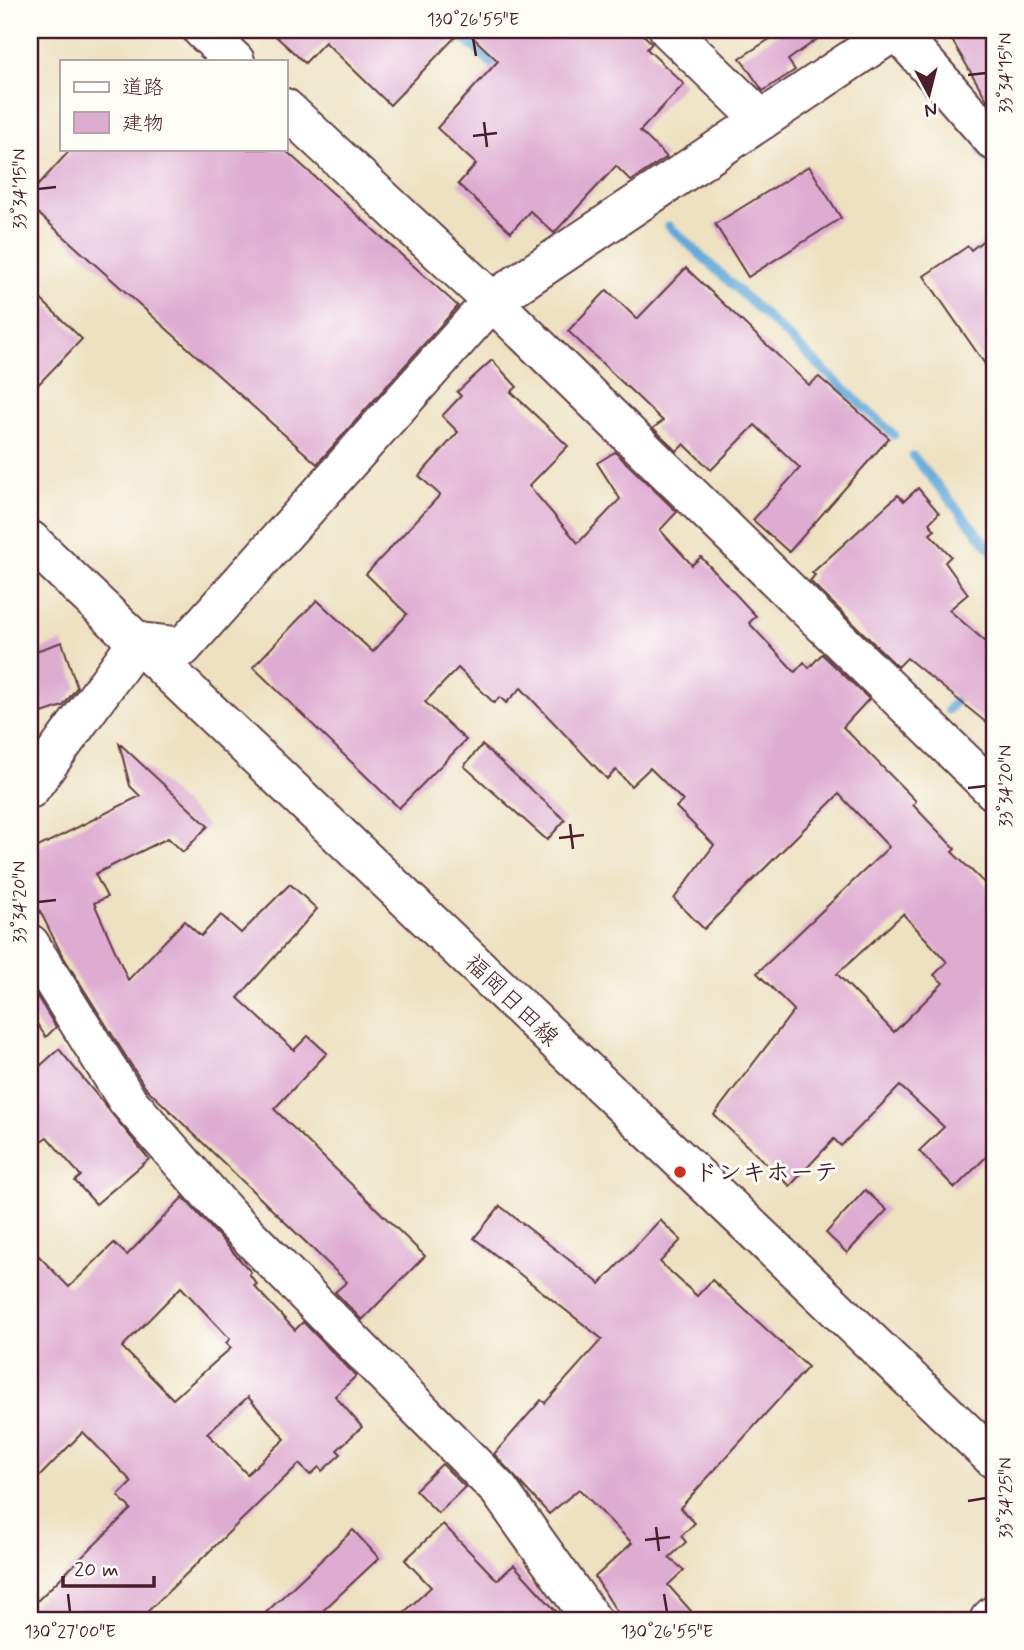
<svg xmlns="http://www.w3.org/2000/svg" width="1024" height="1650" font-family="Mynerve,'Klee One',sans-serif">
  <style>
    .lines { fill: none; stroke-linecap: round; stroke-linejoin: round }
    .stream { stroke: #63a9d9; stroke-width: 9 }
    .building { fill: #deabd1; fill-rule: evenodd }
    .minor-casing { stroke: #623c42; stroke-width: 42 }
    .major-casing { stroke: #623c42; stroke-width: 42 }
    .minor { stroke: #fff; stroke-width: 38 }
    .major { stroke: #fff; stroke-width: 38 }
    .ticks { fill: none; stroke: #4a1f2b; stroke-width: 2.5 }
    .poi-dot { fill: #c8321e; stroke: #fdfcf7; stroke-width: 2.5 }
    .labels { text-anchor: middle; stroke-width: 6; stroke-linejoin: round; paint-order: stroke }
    .street-label { font-size: 24px; fill: #4a1f2b; stroke: #fdfcf7 }
    .poi-label { font-size: 24px; font-weight: bold; fill: #4a1f2b; stroke: #fdfcf7; text-anchor: start }
    .neatline { fill: none; stroke: #4a1f2b; stroke-width: 2.5 }
    .ticks-label { font-size: 18px; text-anchor: middle; fill: #4a1f2b }
  </style>
  <rect width="100%" height="100%" fill="#fdfcf7"/>
  <filter id="ink" filterUnits="userSpaceOnUse"><feTurbulence type="fractalNoise" baseFrequency=".0143" numOctaves="2"/><feDisplacementMap in="SourceGraphic" scale="14" xChannelSelector="R" yChannelSelector="G"/><feConvolveMatrix kernelMatrix="1 2 1 2 8 2 1 2 1" color-interpolation-filters="sRGB"/></filter>
  <filter id="wash" filterUnits="userSpaceOnUse"><feTurbulence type="fractalNoise" baseFrequency=".00686" numOctaves="4" result="noise"/><feDisplacementMap in="SourceGraphic" scale="28" xChannelSelector="R" yChannelSelector="G"/><feGaussianBlur stdDeviation="1.57" result="paint"/><feColorMatrix in="noise" values="0 0 0 0 0 0 0 0 0 0 0 0 0 0 0 0 0 1.4 0 .05"/><feComposite in="paint" operator="in"/></filter>
  <g filter="url(#wash)">
    <rect width="100%" height="100%" fill="#ede1c1"/>
    <g class="lines">
      <g class="stream">
        <polyline points="454,30 502,73"/>
        <polyline points="981,150 994,166"/>
        <polyline points="669,226 894,435"/>
        <polyline points="913,456 994,553"/>
        <polyline points="948,710 965,690"/>
      </g>
    </g>
    <g id="blocks">
      <g class="building">
        <polygon points="269,30 462,30 390,105 325,42 305,63"/>
        <polygon points="465,30 638,30 652,43 647,49 684,84 640,131 667,157 631,181 616,166 554,233 530,211 511,232 458,184 476,164 437,128 498,61"/>
        <polygon points="784,30 830,30 788,60 795,70 763,91 740,58"/>
        <polygon points="946,30 994,30 994,108 987,100"/>
        <polygon points="71,149 284,149 458,306 317,464 30,206 30,194"/>
        <polygon points="809,166 841,218 748,277 715,224"/>
        <polygon points="994,232 994,377 924,276 968,246 971,250"/>
        <polygon points="686,268 809,385 819,377 889,438 789,552 753,520 800,468 755,425 711,470 684,444 677,451 653,428 663,421 568,331 607,290 637,319"/>
        <polygon points="30,289 82,339 30,393"/>
        <path d="M492,360L517,387L511,392L568,446L529,486L578,543L620,499L597,463L615,452L677,512L660,530L692,565L701,557L756,616L749,623L795,672L804,662L809,668L822,654L869,699L843,727L916,801L913,805L955,849L952,852L994,892V1149L955,1188L919,1151L944,1127L900,1086L841,1146L834,1139L790,1186L714,1115L794,1010L757,973L889,847L839,794L704,929L674,899L714,845L676,807L683,801L650,768L631,786L616,770L607,779L521,688L506,703L500,697L494,703L458,668L425,702L466,740L399,808L253,667L317,600L373,652L407,614L366,574L440,495L419,476L458,432L442,416L461,396L457,392ZM903,914L947,962L934,975L943,983L894,1032L837,974Z"/>
        <polygon points="918,488 939,513 929,523 935,530 930,534 951,556 945,562 968,594 949,610 994,649 994,729 907,658 898,667 810,581 815,575 812,573 898,495 904,501"/>
        <polygon points="62,642 77,687 63,706 30,717 30,653"/>
        <polygon points="119,743 208,826 183,852 168,838 95,874 107,897 94,903 128,980 184,921 201,936 221,915 241,933 290,884 317,909 238,998 294,1050 308,1036 327,1053 274,1109 425,1256 362,1320 335,1292 347,1282 145,1087 61,953 30,891 30,851 140,796 130,786"/>
        <polygon points="482,745 565,820 547,840 464,766"/>
        <polygon points="30,985 56,1027 46,1037 30,1014"/>
        <polygon points="59,1049 149,1159 96,1204 75,1181 81,1176 47,1137 41,1141 30,1127 30,1075"/>
        <polygon points="865,1190 887,1210 847,1253 826,1233"/>
        <path d="M183,1197L251,1272L249,1274L257,1284L254,1286L295,1330L303,1322L356,1376L335,1396L362,1427L337,1450L341,1454L322,1471L319,1467L310,1475L299,1464L139,1620H30V1608L131,1509L118,1496L132,1482L83,1432L30,1486V1247L69,1287L114,1243L127,1255ZM181,1287L230,1339L226,1343L231,1348L173,1399L122,1347ZM248,1397L285,1439L247,1474L207,1433Z"/>
        <polygon points="500,1206 600,1284 660,1220 681,1240 660,1262 697,1296 712,1280 808,1367 680,1508 695,1523 681,1536 686,1542 669,1558 684,1570 668,1585 699,1620 622,1620 595,1577 632,1543 579,1489 549,1514 494,1454 541,1400 545,1403 602,1339 474,1238"/>
        <polygon points="442,1464 465,1487 438,1513 415,1490"/>
        <polygon points="443,1524 497,1580 514,1565 564,1620 396,1620 431,1587 405,1560"/>
        <polygon points="353,1530 379,1558 313,1620 258,1620"/>
      </g>
    </g>
  </g>
  <g filter="url(#ink)">
    <use href="#blocks" fill-opacity="0" stroke="#623c42" stroke-width="2"/>
    <g class="lines">
      <defs>
        <g id="minor">
          <polyline points="202,30 235,61"/>
          <polyline points="669,30 762,120"/>
          <polyline points="896,30 994,141"/>
          <polyline points="285,108 492,301 994,791"/>
          <polyline points="30,789 137,642 183,647 492,301 896,30"/>
          <polyline points="30,944 127,1100 228,1215 499,1490 592,1620"/>
          <polyline points="989,1620 994,1615"/>
        </g>
        <polyline id="major" points="30,540 994,1459"/>
      </defs>
      <use href="#minor" class="minor-casing"/>
      <use href="#major" class="major-casing"/>
      <use href="#minor" class="minor"/>
      <use href="#major" class="major"/>
    </g>
  </g>
  <path class="ticks" d="M473,38L476,56M968,75L986,73M484,122L487,147M473,136L497,133M38,189L56,187M968,788L986,786M570,824L573,849M559,838L584,835M38,902L56,900M968,1501L986,1498M656,1527L659,1551M645,1540L670,1537M68,1594L70,1612M664,1594L667,1612"/>
  <circle class="poi-dot" cx="680" cy="1172" r="7"/>
  <g class="labels">
    <g class="street-label">
      <text transform="translate(512 1000) rotate(44)" y="8">福岡日田線</text>
    </g>
    <g class="poi-label">
      <text x="694" y="1180">ドンキホーテ</text>
    </g>
  </g>
  <rect width="1024" height="1650" fill="none" stroke="#fdfcf7" stroke-width="77"/>
  <rect x="60" y="60" width="228" height="91" fill="#fdfcf7" stroke="#b5a4a5" stroke-width="2"/>
  <rect x="74" y="82" width="35" height="10" fill="#ffffff" stroke="#b5a4a5" stroke-width="2"/>
  <text x="122" y="94" font-size="21" fill="#4a1f2b">道路</text>
  <rect x="74" y="112" width="35" height="21" fill="#deabd1" stroke="#b5a4a5" stroke-width="2"/>
  <text x="122" y="130" font-size="21" fill="#4a1f2b">建物</text>
  <g transform="translate(929 94) rotate(173)" stroke="#fdfcf7" stroke-width="5" paint-order="stroke">
  <path d="M0-5L12 26L0 18L-12 26Z" fill="#4a1f2b"/>
  <text y="-10" font-size="19" font-weight="bold" text-anchor="middle" fill="#4a1f2b">N</text>
  </g>
  <path d="M63 1576v10h91v-10" fill="none" stroke="#4a1f2b" stroke-width="3.5"/>
  <text x="74" y="1576" font-size="21" fill="#4a1f2b" stroke="#fdfcf7" stroke-width="5" paint-order="stroke">20 m</text>
  <rect x="38" y="38" width="948" height="1574" class="neatline"/>
  <g class="ticks-label">
    <text x="473" y="25">130°26'55"E</text>
    <text transform="translate(1005 73) rotate(-90)" y="6">33°34'15"N</text>
    <text transform="translate(19 189) rotate(-90)" y="6">33°34'15"N</text>
    <text transform="translate(1005 786) rotate(-90)" y="6">33°34'20"N</text>
    <text transform="translate(19 902) rotate(-90)" y="6">33°34'20"N</text>
    <text transform="translate(1005 1498) rotate(-90)" y="6">33°34'25"N</text>
    <text x="70" y="1637">130°27'00"E</text>
    <text x="667" y="1637">130°26'55"E</text>
  </g>
</svg>
